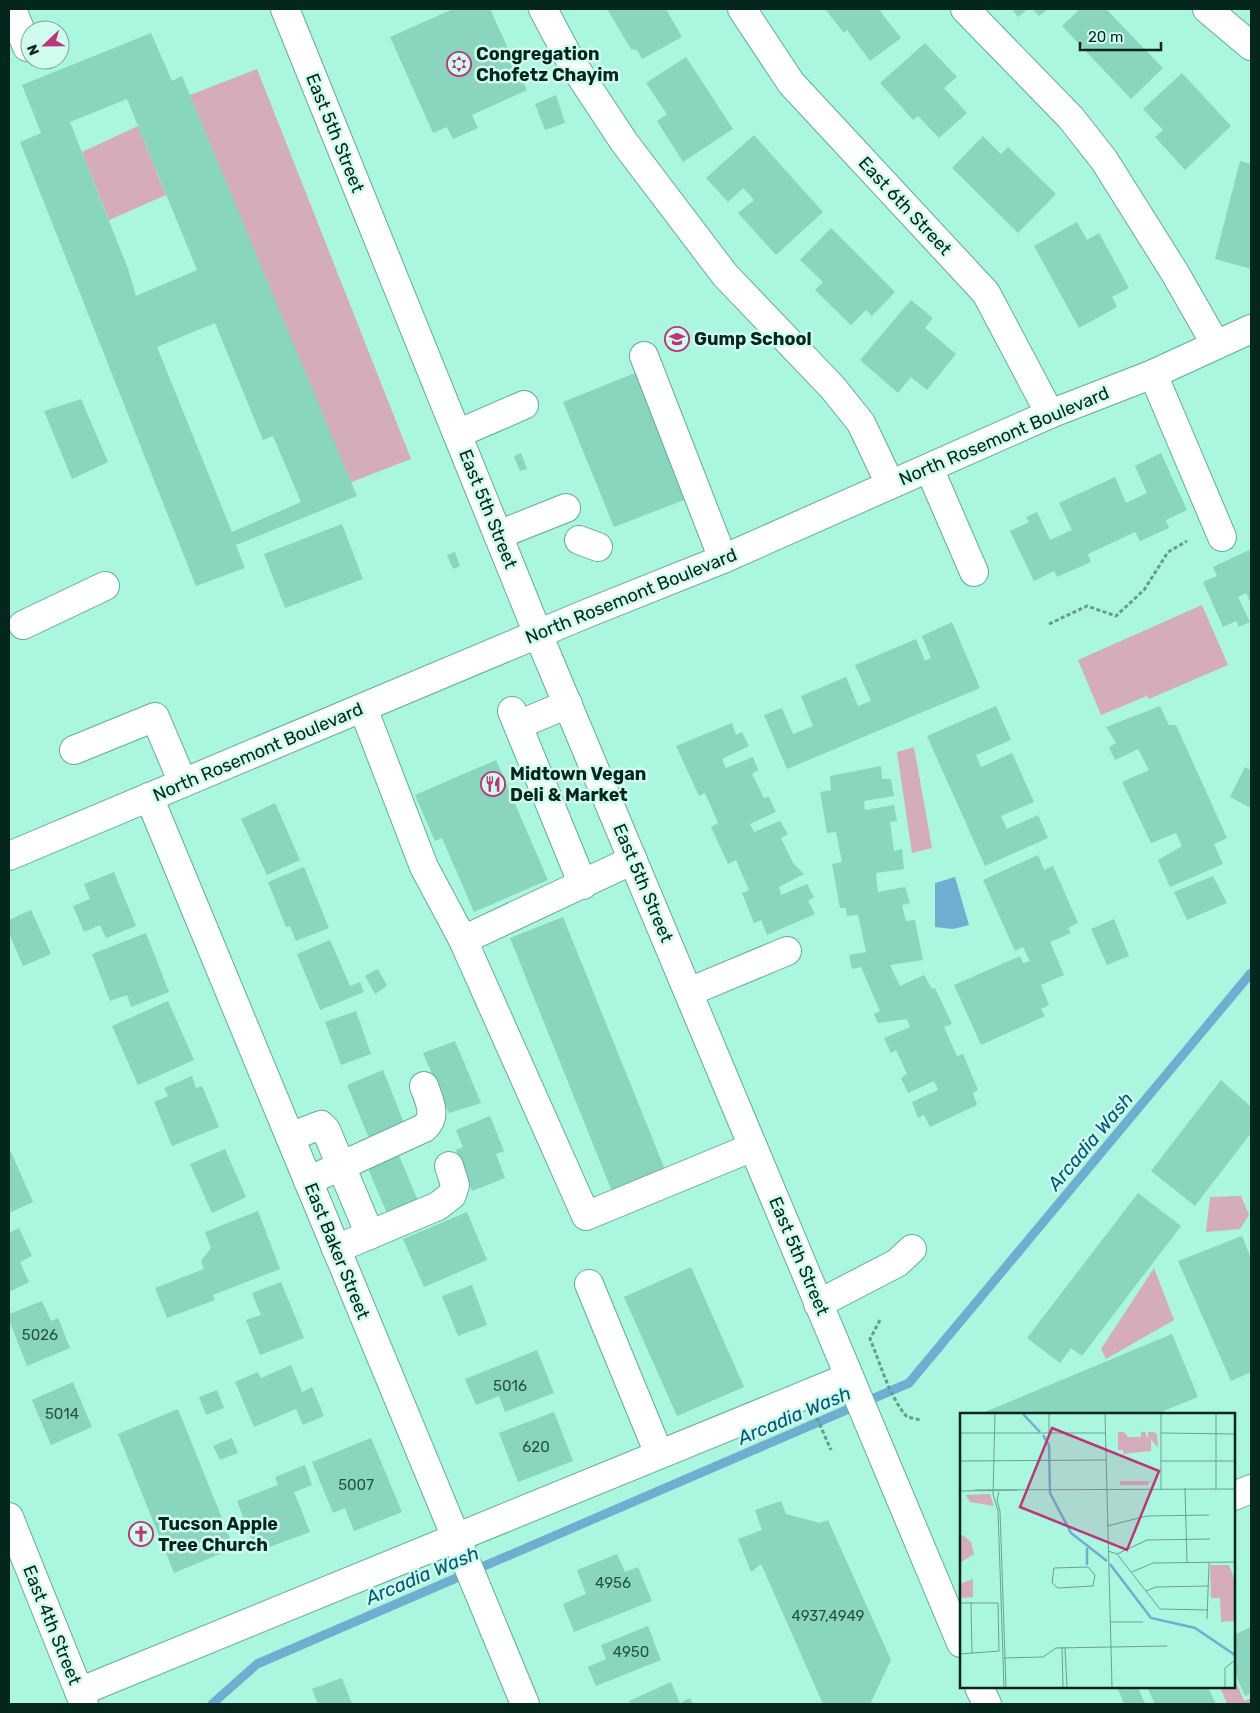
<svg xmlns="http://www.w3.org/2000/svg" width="1260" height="1713" font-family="Rubik,sans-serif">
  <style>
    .green { fill: #d5acbc }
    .water { fill: #6eaed1 }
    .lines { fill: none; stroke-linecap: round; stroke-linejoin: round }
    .stream { stroke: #6eaed1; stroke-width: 9 }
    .building { fill: #89d5be; fill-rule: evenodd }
    .minor-casing { stroke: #63ad97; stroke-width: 30 }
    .path { stroke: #659e8d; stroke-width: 3; stroke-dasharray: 4 2.5; stroke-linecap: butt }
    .minor { stroke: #fff; stroke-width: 28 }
    .labels { text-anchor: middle; stroke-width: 5; stroke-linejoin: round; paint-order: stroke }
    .number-label { font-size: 15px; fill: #265245 }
    .poi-label { font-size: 18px; font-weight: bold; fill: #05261d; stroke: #d0fced; text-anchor: start }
    .street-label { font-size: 18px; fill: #05261d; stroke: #d0fced }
    .water-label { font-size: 19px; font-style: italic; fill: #00587a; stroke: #d0fced }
    .inset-river { fill: none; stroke: #6eaed1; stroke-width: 2.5 }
    .inset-road { fill: none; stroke: #68a391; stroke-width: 1 }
    .view { fill: #bb367b; fill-opacity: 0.15; stroke: #bb367b; stroke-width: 2.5 }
    .inset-edge { fill: none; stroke: #05261d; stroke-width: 2.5 }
  </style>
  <rect width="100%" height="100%" fill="#aaf6de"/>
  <g class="green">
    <polygon points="257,69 411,459 349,483 190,95"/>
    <polygon points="138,126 166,195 109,220 82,152"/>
    <polygon points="1202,605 1228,665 1149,699 1145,691 1147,696 1101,715 1078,660"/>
    <polygon points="914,747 932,848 912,853 897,752"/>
    <polygon points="1241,1196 1249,1215 1240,1229 1206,1232 1210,1197"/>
    <polygon points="1154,1268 1174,1320 1106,1359 1101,1349"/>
    <polygon points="1234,1677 1244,1701 1251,1698 1251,1704 1227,1704 1220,1687 1234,1687"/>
  </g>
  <polygon class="water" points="955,877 969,925 953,929 935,927 935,883"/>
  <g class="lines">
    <polyline class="stream" points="212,1704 257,1664 909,1383 1251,973"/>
  </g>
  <g class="building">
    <polygon points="453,9 490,9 527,90 472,115 478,128 453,139 447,127 433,133 390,37"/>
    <polygon points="607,9 666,9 682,37 642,59 637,50 631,49"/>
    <polygon points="825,9 883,9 880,11 901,38 870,61 847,30 844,33"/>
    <polygon points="1012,9 1028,9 1018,17"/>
    <polygon points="1032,9 1048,9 1039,16"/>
    <polygon points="1080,9 1106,9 1163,68 1131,99 1062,26"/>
    <path d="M151,33L172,81L182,76L357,496L236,545L245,568L196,586L20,142L41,133L22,85ZM127,99L197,270L136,296L128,269L70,122ZM215,323L263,440L273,436L301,502L232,532L157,347Z"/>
    <polygon points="925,43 957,77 944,88 967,113 939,138 918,116 913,120 880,83"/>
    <polygon points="686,57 733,129 683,162 657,121 667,114 646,83"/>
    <polygon points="1182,73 1231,126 1185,170 1155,137 1163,130 1143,109"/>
    <polygon points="556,95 565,123 545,130 535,104"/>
    <polygon points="754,135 823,212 776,255 738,213 754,200 743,188 728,202 706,178"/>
    <polygon points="983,136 1001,154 1008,147 1056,194 1018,233 952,168"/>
    <polygon points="1240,161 1251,164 1251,269 1215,259"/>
    <polygon points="1077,222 1087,240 1099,233 1129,288 1112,297 1117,307 1079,328 1034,246"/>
    <polygon points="831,228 895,292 872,316 866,310 851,325 815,290 823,282 800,260"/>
    <polygon points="911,300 933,318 925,328 956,354 927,390 911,377 898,393 860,360"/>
    <polygon points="640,371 689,498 614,527 563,402"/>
    <polygon points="81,399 108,462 72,479 44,411"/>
    <polygon points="521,453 527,469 520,471 514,456"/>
    <polygon points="1161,453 1187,510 1166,520 1169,528 1140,541 1135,532 1088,554 1091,562 1057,577 1054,571 1034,581 1010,531 1029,522 1026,517 1037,512 1050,540 1072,530 1059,503 1115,477 1126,503 1147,493 1135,466"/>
    <polygon points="342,524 363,579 285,608 264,554"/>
    <polygon points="1249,550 1251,554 1251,604 1246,593 1238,597 1250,622 1239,627 1236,621 1223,627 1203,582 1217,576 1213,567"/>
    <polygon points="455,552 460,566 453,569 447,555"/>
    <polygon points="952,622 980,688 787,769 764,715 782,708 793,734 813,726 801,696 846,677 858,706 871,701 855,665 916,639 925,661 931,658 922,636"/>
    <polygon points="996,706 1011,740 976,755 981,767 1012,753 1034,802 1001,816 1007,829 1038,815 1048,838 985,866 927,736"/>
    <polygon points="1160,706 1169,725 1176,725 1227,838 1214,844 1223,864 1170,887 1158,860 1182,846 1176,833 1151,843 1122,782 1149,770 1138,749 1115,760 1109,747 1116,743 1106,727"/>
    <polygon points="732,723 736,735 742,732 749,746 722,759 726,768 753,757 758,770 752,774 764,798 769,797 776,812 750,824 754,832 780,821 788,834 781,838 793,863 804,874 779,887 781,895 807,884 814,897 808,901 815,914 767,935 761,920 754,923 742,893 749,890 736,860 728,864 711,827 718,823 705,793 699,796 676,746"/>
    <polygon points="496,760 548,880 474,912 442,838 435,841 415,795"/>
    <polygon points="881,766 882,779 891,779 894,796 864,801 865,810 894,805 897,821 890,822 894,851 902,849 904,869 876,873 878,892 905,887 910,903 902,905 906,921 915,920 923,960 890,965 900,986 924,975 932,989 935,988 952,1024 944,1027 957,1056 963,1054 978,1090 973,1093 977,1105 930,1127 924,1115 918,1118 912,1102 938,1090 934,1081 908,1093 901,1078 907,1074 896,1050 891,1053 884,1038 910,1027 907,1019 878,1023 874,1014 880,1011 861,967 852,969 849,955 866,952 858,915 847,916 846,908 840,908 832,864 842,862 836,832 827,833 820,792 831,790 830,776"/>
    <polygon points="1245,767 1251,770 1251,808 1230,797"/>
    <polygon points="275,803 300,860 267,875 241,819"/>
    <polygon points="1038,855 1044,870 1053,866 1078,923 1068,928 1071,933 1050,942 1064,975 1041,985 1049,1005 1041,1009 1045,1016 981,1045 954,985 1020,956 1023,963 1030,961 1023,947 1015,951 983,880"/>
    <polygon points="304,867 329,928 296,941 290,926 286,927 268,882"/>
    <polygon points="114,872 136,926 106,938 100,925 84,932 73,906 90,899 84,884"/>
    <polygon points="1213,876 1227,903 1187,920 1174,892"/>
    <polygon points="31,910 51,954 23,966 9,933 9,920"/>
    <polygon points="563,917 666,1172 613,1194 510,938"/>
    <polygon points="1114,919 1129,956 1107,965 1091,929"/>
    <polygon points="146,933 169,992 131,1007 127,995 110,1001 92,954"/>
    <polygon points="330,940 350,986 360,982 364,992 320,1010 297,954"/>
    <polygon points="378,969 387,986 375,994 365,976"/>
    <polygon points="168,1001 194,1060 138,1085 112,1026"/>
    <polygon points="356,1011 371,1054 341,1065 325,1022"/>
    <polygon points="455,1041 481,1103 449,1113 423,1053"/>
    <polygon points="383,1070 408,1133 373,1148 347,1085"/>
    <polygon points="192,1076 196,1088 202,1086 219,1127 172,1146 154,1102 168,1096 164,1088"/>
    <polygon points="1221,1080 1251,1107 1251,1133 1195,1206 1151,1171"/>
    <polygon points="490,1116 504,1151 496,1154 505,1178 472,1191 456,1150 463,1147 456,1130"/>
    <polygon points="225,1149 246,1197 212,1213 190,1164"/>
    <polygon points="397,1151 420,1205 389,1218 366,1164"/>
    <polygon points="9,1152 11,1152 33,1202 9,1213"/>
    <polygon points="1138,1193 1181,1226 1082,1356 1071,1348 1060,1363 1027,1338"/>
    <polygon points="258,1211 280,1269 213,1295 215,1300 167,1318 155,1288 204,1269 201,1261 211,1248 205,1232"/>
    <polygon points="467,1212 487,1260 424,1287 403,1239"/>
    <polygon points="19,1228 32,1256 20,1262 29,1282 9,1292 9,1233"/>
    <polygon points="1242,1236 1251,1258 1251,1372 1231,1381 1178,1261"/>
    <polygon points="691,1267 744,1387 677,1416 624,1297"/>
    <polygon points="281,1282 304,1338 260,1355 246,1320 261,1315 252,1293"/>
    <polygon points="472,1285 487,1325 458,1336 442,1296"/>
    <polygon points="42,1301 51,1321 58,1318 70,1348 27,1366 9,1320 9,1314"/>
    <polygon points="1172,1334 1198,1397 1156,1414 980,1414"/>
    <polygon points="537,1350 554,1393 505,1412 499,1396 476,1405 465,1379"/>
    <polygon points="291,1365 302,1392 312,1387 324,1416 303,1425 296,1409 254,1427 235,1382 258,1372 261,1378"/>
    <polygon points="73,1382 92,1427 51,1445 32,1400"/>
    <polygon points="217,1390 224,1408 206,1415 199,1397"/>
    <polygon points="178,1409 234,1548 174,1573 118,1434"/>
    <polygon points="554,1412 573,1461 518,1482 499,1433"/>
    <polygon points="232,1438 238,1453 220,1460 213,1446"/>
    <polygon points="371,1438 402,1512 354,1531 345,1508 333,1513 312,1462"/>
    <polygon points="305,1465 312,1485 294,1492 310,1532 256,1552 237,1501 278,1485 275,1477"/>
    <polygon points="781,1501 786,1514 820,1523 828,1520 891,1660 871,1702 872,1704 823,1704 761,1564 751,1572 738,1539 762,1530 755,1510"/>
    <polygon points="617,1554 625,1572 638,1567 652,1601 574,1632 563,1604 586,1594 577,1570"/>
    <polygon points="648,1626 661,1660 596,1686 588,1667 606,1659 601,1645"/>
    <polygon points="1251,1627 1251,1693 1245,1696 1234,1671 1234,1635"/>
    <polygon points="342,1678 352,1704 318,1704 312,1689"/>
    <polygon points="671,1682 680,1703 690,1698 693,1704 630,1704 629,1701"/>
    <polygon points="1117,1687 1138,1687 1145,1704 1124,1704"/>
    <polygon points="1147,1687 1208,1687 1216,1704 1155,1704"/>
  </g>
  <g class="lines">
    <defs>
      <g id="minor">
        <polyline points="12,9 27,47"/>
        <polyline points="285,9 538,634 961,1643"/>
        <polyline points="543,9 570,60 624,142 725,275 833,388 861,423 890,484"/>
        <polyline points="742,9 791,83 986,293 1050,414"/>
        <polyline points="965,9 1071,118 1104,160 1175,273 1216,345"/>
        <polyline points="1207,9 1251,46"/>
        <polyline points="644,356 723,559"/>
        <polyline points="1153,374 1222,537"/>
        <polyline points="457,434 524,405"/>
        <polyline points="929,468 974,572"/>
        <polyline points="498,535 566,508"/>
        <polyline points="579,540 598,547"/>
        <polyline points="23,625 105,586"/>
        <polyline points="363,708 424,867 463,940 586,1216 753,1147"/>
        <polyline points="512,711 583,885"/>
        <polyline points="518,725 568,704"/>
        <polyline points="74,750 155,717 183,783"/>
        <polyline points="149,797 525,1704"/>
        <polyline points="9,856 583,615 723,559 1050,414 1153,374 1251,329"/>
        <polyline points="463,940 633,860"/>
        <polyline points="689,992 787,951"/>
        <polyline points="290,1137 318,1126 321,1125 326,1130 370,1235"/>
        <path d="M308,1181L424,1128C438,1116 429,1101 424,1086"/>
        <polyline points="336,1249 438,1206 452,1195 455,1185 449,1166"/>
        <polyline points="589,1284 659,1454"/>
        <polyline points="818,1304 897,1263 912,1249"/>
        <polyline points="1234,1496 1251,1489"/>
        <polyline points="9,1517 84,1704"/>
        <polyline points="979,1687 987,1704"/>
        <polyline points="79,1692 849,1377"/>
      </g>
    </defs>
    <use href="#minor" class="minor-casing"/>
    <g class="path">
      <polyline points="1049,624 1087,606 1116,616 1144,590 1168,552 1187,541"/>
      <path d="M880,1320L870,1339C881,1365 889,1396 907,1417L921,1420"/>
      <polyline points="817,1418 831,1450"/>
    </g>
    <use href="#minor" class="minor"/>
  </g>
  <defs>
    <symbol id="synagogue-ring" viewBox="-11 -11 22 22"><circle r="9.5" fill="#d0fced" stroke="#bb367b" stroke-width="1.5"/><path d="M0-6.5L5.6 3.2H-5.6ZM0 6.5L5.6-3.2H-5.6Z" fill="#bb367b"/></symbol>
    <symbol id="school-ring" viewBox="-11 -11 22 22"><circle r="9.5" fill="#d0fced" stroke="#bb367b" stroke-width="1.5"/><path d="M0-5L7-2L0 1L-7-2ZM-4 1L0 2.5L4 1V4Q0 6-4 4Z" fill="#bb367b"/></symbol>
    <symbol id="restaurant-ring" viewBox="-11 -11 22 22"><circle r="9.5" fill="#d0fced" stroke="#bb367b" stroke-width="1.5"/><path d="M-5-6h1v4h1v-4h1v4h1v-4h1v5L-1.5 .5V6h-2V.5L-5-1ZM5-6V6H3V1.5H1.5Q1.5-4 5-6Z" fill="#bb367b"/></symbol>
    <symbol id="church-ring" viewBox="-11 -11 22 22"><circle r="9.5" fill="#d0fced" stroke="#bb367b" stroke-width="1.5"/><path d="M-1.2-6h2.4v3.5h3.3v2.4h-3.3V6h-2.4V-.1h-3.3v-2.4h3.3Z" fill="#bb367b"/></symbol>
  </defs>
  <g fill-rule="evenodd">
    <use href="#synagogue-ring" x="445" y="50" width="28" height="28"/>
    <use href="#school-ring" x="663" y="325" width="28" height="28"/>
    <use href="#restaurant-ring" x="479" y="770" width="28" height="28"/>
    <use href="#church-ring" x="127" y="1520" width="28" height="28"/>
  </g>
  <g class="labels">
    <g class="number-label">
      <text x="40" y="1340">5026</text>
      <text x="510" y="1391">5016</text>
      <text x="62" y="1419">5014</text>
      <text x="536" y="1452">620</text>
      <text x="356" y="1490">5007</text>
      <text x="613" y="1588">4956</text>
      <text x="828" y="1621">4937,4949</text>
      <text x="631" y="1657">4950</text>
    </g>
    <g class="poi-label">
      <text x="476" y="60">Congregation<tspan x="476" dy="21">Chofetz Chayim</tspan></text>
      <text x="694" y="345">Gump School</text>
      <text x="510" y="780">Midtown Vegan<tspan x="510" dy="21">Deli &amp; Market</tspan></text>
      <text x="158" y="1530">Tucson Apple<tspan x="158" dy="21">Tree Church</tspan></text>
    </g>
    <g class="street-label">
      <text transform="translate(335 133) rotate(68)" y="6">East 5th Street</text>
      <text transform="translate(905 206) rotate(47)" y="6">East 6th Street</text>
      <text transform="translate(1004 436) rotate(-23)" y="6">North Rosemont Boulevard</text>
      <text transform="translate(488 509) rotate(68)" y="6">East 5th Street</text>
      <text transform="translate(631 596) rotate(-22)" y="6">North Rosemont Boulevard</text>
      <text transform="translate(258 752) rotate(-23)" y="6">North Rosemont Boulevard</text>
      <text transform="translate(643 883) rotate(67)" y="6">East 5th Street</text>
      <text transform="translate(337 1251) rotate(68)" y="6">East Baker Street</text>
      <text transform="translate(799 1256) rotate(67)" y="6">East 5th Street</text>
      <text transform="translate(52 1625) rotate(68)" y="6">East 4th Street</text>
    </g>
    <g class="water-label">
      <text transform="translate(1090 1141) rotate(-50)" y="7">Arcadia Wash</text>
      <text transform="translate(794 1415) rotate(-23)" y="7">Arcadia Wash</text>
      <text transform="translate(422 1575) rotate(-23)" y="7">Arcadia Wash</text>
    </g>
  </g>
  <g transform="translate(960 1413)">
    <rect width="275" height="275" fill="#aaf6de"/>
    <path d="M158,19H164L168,24H181V19H185L188,26V19H194L197,21L198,35L191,26V38L163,41V37H158ZM160,68H189L188,72H160ZM30,81L34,93L10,89L6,82ZM3,122L11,129L14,141L1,149L0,124ZM250,152H269L275,168V208L261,209L260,185H251ZM13,166V184L0,185V171Z" fill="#d5acbc"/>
    <path class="inset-river" d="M63,1L80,19M83,22L89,32L90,80L111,120L147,148M127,135V152M150,151L191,205L235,215L275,242"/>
    <path class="inset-road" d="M35,1L33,81L38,98L44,274M89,1V20M145,1L152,274M201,1V76M256,1V76M0,20H145M201,20L275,21M0,48L146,47M201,48H275M225,75L227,149M15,77L275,76M0,78L57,77M39,79L37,87L40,98L46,274M147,113L187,103L249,102M148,138L157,141L200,196L248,197M157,141L187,127L250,126M128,154L135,162L133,173L98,175L92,170L94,155ZM172,159L193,150L275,149M186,178L196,174L249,173M11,189L12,241M0,190H38L39,238L0,241M247,206L249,150M150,209H183M102,234L103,274M105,234L107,274M44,245L83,244L96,235L207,233M265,274V255L275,247"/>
    <path class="view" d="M92,15L199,58L167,137L60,94Z"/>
    <rect width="275" height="275" class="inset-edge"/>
  </g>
  <rect width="1260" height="1713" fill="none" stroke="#05261d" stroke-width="20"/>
  <g transform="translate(45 45) rotate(248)"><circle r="24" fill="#d0fced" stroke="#7fa69a"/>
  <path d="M0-4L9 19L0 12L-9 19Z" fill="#bb367b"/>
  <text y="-8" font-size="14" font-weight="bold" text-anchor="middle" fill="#05261d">N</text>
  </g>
  <path d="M1080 42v8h81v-8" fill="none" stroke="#05261d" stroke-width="2.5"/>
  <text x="1088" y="42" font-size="15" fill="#05261d" stroke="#d0fced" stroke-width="4" paint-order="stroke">20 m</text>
</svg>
